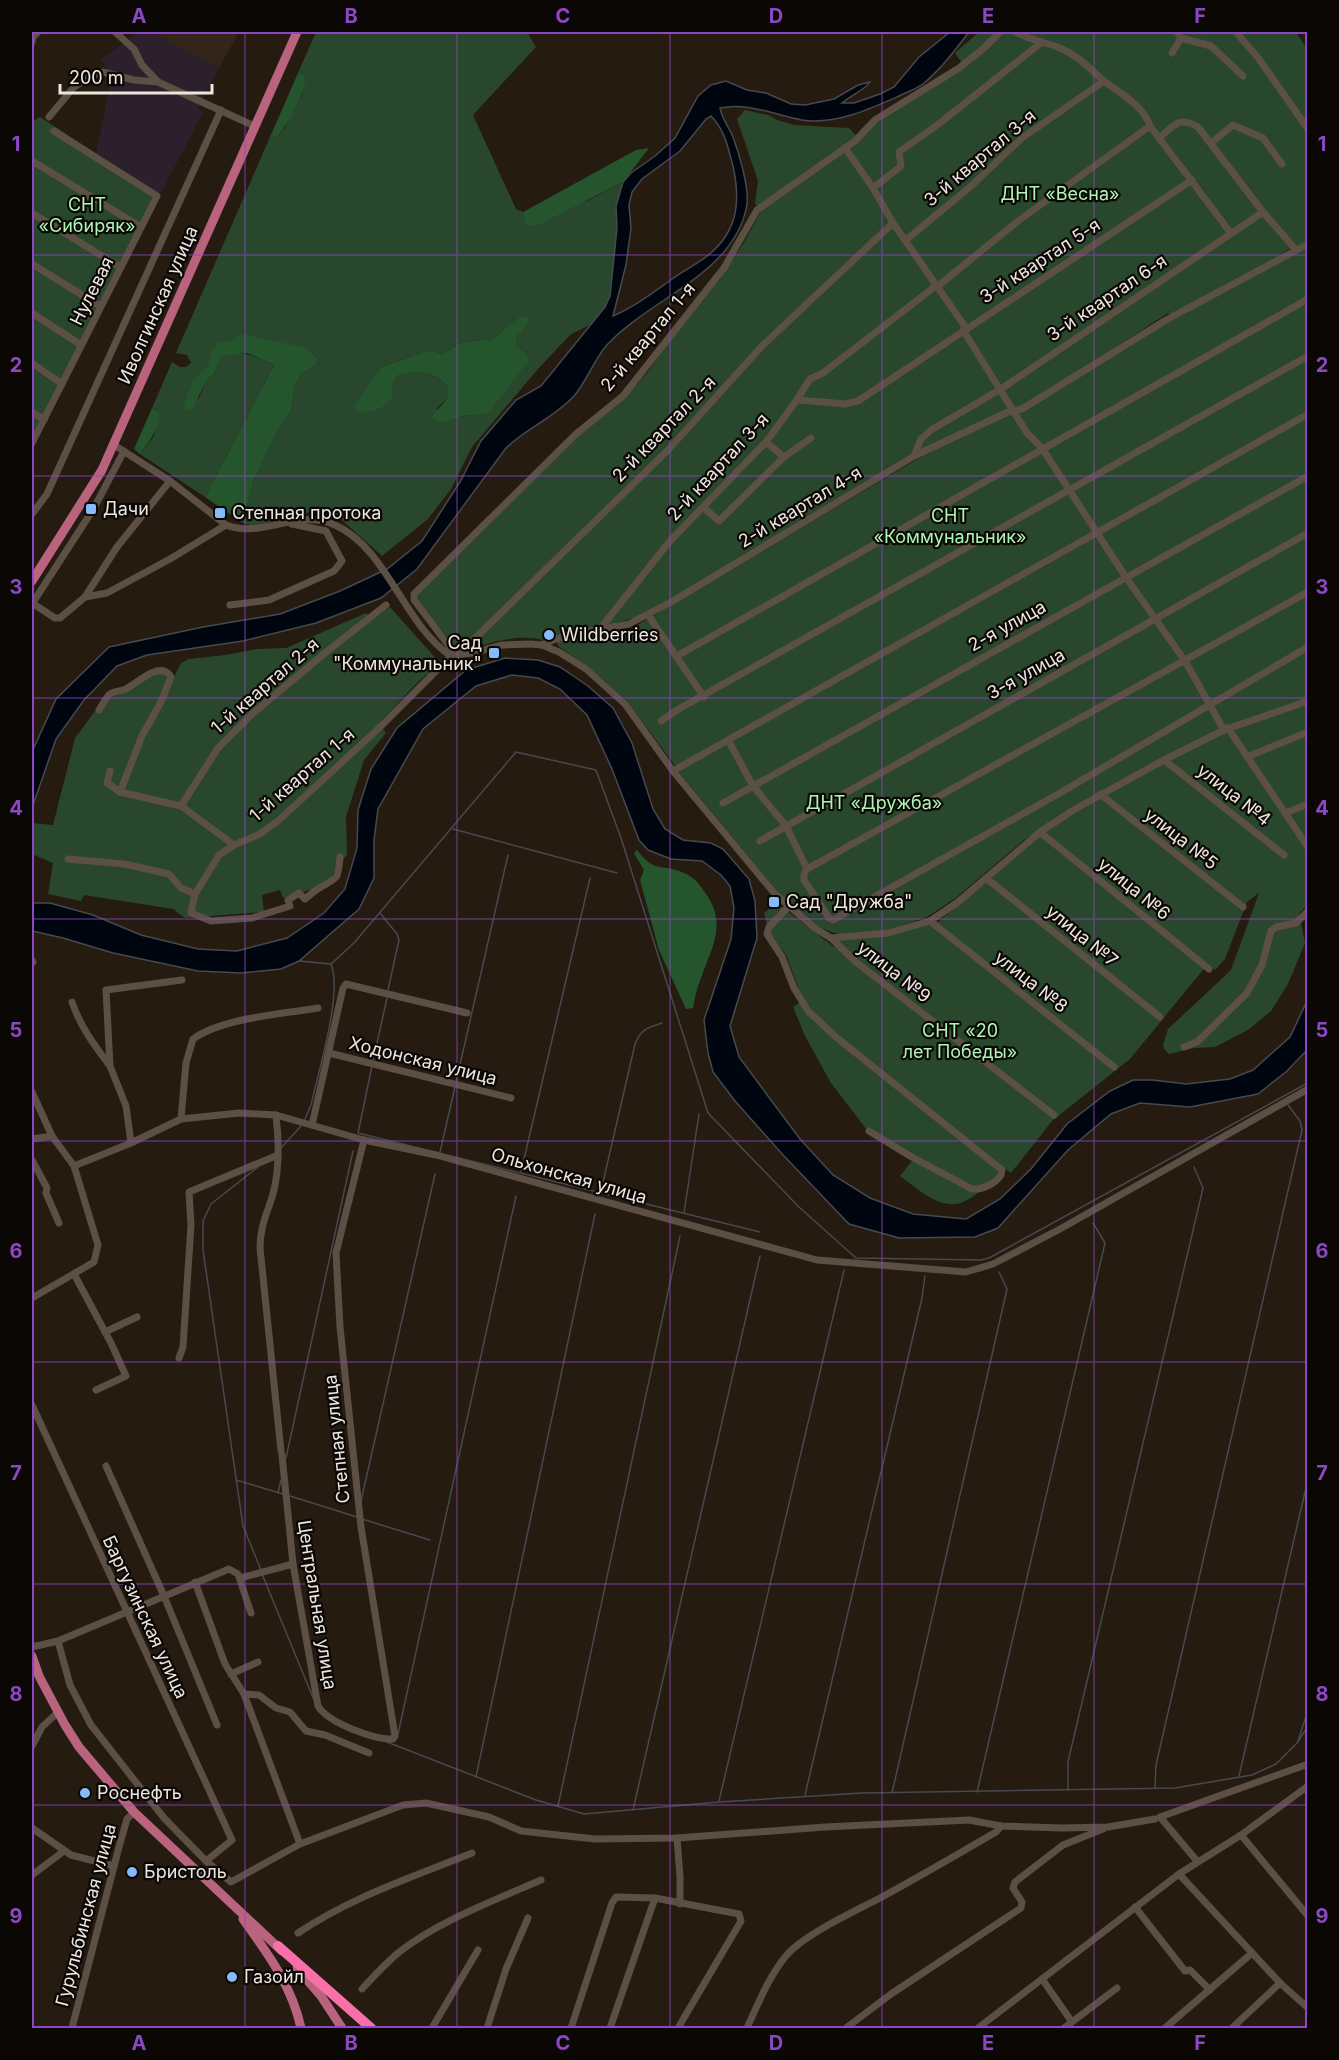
<svg xmlns="http://www.w3.org/2000/svg" width="1339" height="2060" font-family="Inter,sans-serif">
  <style>
    .commercial { fill: #2c202d }
    .education { fill: #332519 }
    .green { fill: #29472c; fill-rule: evenodd }
    .forest { fill: #25552c }
    .water { fill: #000610; stroke: #47494e; stroke-width: 1.5; fill-rule: evenodd }
    .lines { fill: none; stroke-linecap: round; stroke-linejoin: round }
    .stream { stroke: #47494e; stroke-width: 1.5 }
    .minor { stroke: #5b5043; stroke-width: 7 }
    .major { stroke: #b9637f; stroke-width: 9 }
    .highway { stroke: #f870a7; stroke-width: 10 }
    .grid { fill: none; stroke: #8c48c4; stroke-width: 1.5; stroke-opacity: 0.55 }
    .poi-dot { fill: #86bbfb; stroke: #0b0704; stroke-width: 2 }
    .labels { text-anchor: middle; stroke-width: 4.5; stroke-linejoin: round; paint-order: stroke }
    .street-label { font-size: 18px; fill: #ede6df; stroke: #0b0704 }
    .park-label { font-size: 18px; fill: #acf6b4; stroke: #0b0704 }
    .poi-label { font-size: 18px; fill: #ede6df; stroke: #0b0704; text-anchor: start }
    .neatline { fill: none; stroke: #8c48c4; stroke-width: 2 }
    .grid-label { font-size: 20px; text-anchor: middle; font-weight: bold; fill: #8c48c4 }
  </style>
  <rect width="100%" height="100%" fill="#251b10"/>
  <polygon class="commercial" points="137,32 151,32 219,68 198,109 203,112 160,195 96,154 112,75 100,60 124,44"/>
  <polygon class="education" points="151,32 239,32 219,68"/>
  <g class="green">
    <path d="M316,32H527L536,47L473,115L516,209L523,212L524,221L587,201L623,182L616,206L617,228L610,296L605,307L591,324L570,335L538,369L472,447L451,489L428,519L382,556L334,513L319,510L252,526L243,523L253,482L276,434L292,408L294,387L301,374L315,366L318,359L308,348L230,341C209,345 217,350 208,365C205,370 198,375 193,380L198,400L206,381L214,374L222,356C241,348 258,358 274,365L205,497L140,454L154,436L159,412L152,408L172,362L180,367H186L191,363L187,355L176,353L270,137L278,136L285,128L302,94L303,74L298,73ZM518,318L528,324L516,338L517,346L525,352L488,414L464,416L443,423L437,408L447,399L448,387C432,369 419,371 397,376L392,387L359,398L372,383L381,367L429,350L443,354L462,342L492,339Z"/>
    <path d="M979,32H1296L1307,49V242L1289,249L1245,278L1171,316L1168,313L1020,409L927,449L915,451L673,600L635,618L543,640C524,635 503,639 484,645L474,636L466,645L455,647L420,604L417,597L418,593L579,435L621,402L647,373L677,331L720,279L743,244L762,209L755,204L758,181L737,119L745,110L768,115L777,120L794,125L849,128L860,140L876,124L964,66L955,53Z"/>
    <polygon points="40,117 160,195 32,450 32,122"/>
    <polygon points="1307,247 1307,412 676,767 627,701 590,668 558,646 555,639 561,641 608,631 619,636 924,455 1010,414 1168,322"/>
    <polygon points="1307,416 1307,700 1218,730 1075,805 1024,840 957,897 927,917 886,931 838,934 817,927 777,891 678,771 1045,566"/>
    <polygon points="390,607 440,663 417,683 378,724 386,733 364,760 346,817 347,854 326,885 283,898 280,890 262,895 264,912 185,918 173,909 84,895 81,901 48,894 53,863 32,854 32,823 53,825 75,738 95,711 99,713 112,697 127,691 152,675 162,673 172,681 181,663 189,659 225,655 257,649 286,648 366,613 372,620"/>
    <path d="M1307,703L1308,904L1299,914L1305,943L1288,984L1271,1011L1248,1030L1215,1047L1195,1048L1169,1054L1164,1049L1163,1045L1168,1029L1231,970L1259,893L1247,902L1225,959L1215,970L1207,965L1130,1059L1052,1121L1011,1173L1004,1168L1001,1174C990,1182 979,1194 967,1200C944,1214 918,1189 900,1176L915,1157L869,1127L867,1130L831,1083L805,1036L793,1007L803,1000L786,955L769,932L764,913L777,903L834,947L842,939L889,935L938,922L1052,825L1088,804L1218,734Z"/>
  </g>
  <g class="forest">
    <path d="M298,73L303,74L306,79C301,99 291,120 278,136L270,137Z"/>
    <polygon points="649,148 623,182 538,225 528,225 524,221 523,212 636,150"/>
    <path d="M523,316L528,318V324L516,338L517,346L525,352L529,360L488,414L464,416L443,423L435,421L432,416L447,399L448,387C432,369 419,371 397,376L392,387L393,396C385,408 373,413 360,413L355,408C360,393 373,381 381,367L429,350L443,354L462,342L492,339L518,318Z"/>
    <polygon points="240,334 308,348 318,359 315,366 301,374 294,387 292,408 276,434 253,482 243,523 205,497 274,365 247,353 222,356 214,374 206,381 193,408 189,410 185,408 184,404 193,380 208,365 212,350 219,343 230,341"/>
    <path d="M152,408L159,412C160,429 150,440 140,454L134,449Z"/>
    <path d="M637,850C655,874 662,863 684,873C694,877 698,883 704,891C729,924 711,948 700,981C696,990 695,999 693,1008L686,1009L659,950L640,880L644,870L634,853Z"/>
  </g>
  <g class="water">
    <path d="M950,32H969C955,50 942,68 924,83C917,89 907,92 899,96C870,109 835,125 802,120C776,115 747,102 720,108C722,119 729,127 733,137C739,153 749,187 747,204C736,274 649,298 606,346C594,360 587,381 574,396C555,417 527,428 506,448L417,569L381,598L316,623L243,641L147,655L117,666L84,700L56,739L32,808V752L56,699L109,647L203,627L280,614L340,591L387,569L422,541L460,482L481,441L516,400L541,386L605,307L610,296L617,228L616,206L623,182L631,173L655,156L675,138L698,96L711,85L726,81L747,90L766,93L791,104L805,105L834,99L858,85L870,82C866,89 850,96 842,103H854L880,94L894,87L919,57ZM711,116C725,130 728,148 733,166C740,198 739,227 713,251C703,261 688,268 675,277C655,291 636,306 613,316L626,265L631,228L629,205L632,192L642,179L680,151L706,119Z"/>
    <polygon points="505,658 538,660 560,667 588,686 613,708 632,743 653,809 665,829 683,840 711,843 723,849 749,879 755,901 757,938 730,1026 739,1057 800,1139 833,1175 870,1198 913,1214 966,1219 1000,1199 1031,1169 1067,1124 1110,1091 1133,1080 1153,1080 1186,1084 1230,1079 1253,1070 1290,1037 1307,1001 1307,1050 1287,1071 1258,1094 1190,1107 1140,1103 1111,1114 1068,1150 998,1228 975,1237 899,1238 849,1224 784,1156 735,1101 713,1072 708,1053 704,1020 731,939 734,908 730,886 721,875 702,861 671,859 648,850 639,840 612,769 587,715 560,689 538,678 512,675 476,686 423,729 378,809 374,840 374,878 359,909 299,961 281,969 241,973 198,971 113,953 63,938 32,931 32,903 50,903 93,915 141,935 198,949 237,951 287,938 324,913 345,889 357,848 358,810 371,769 397,728 466,670"/>
  </g>
  <g class="lines">
    <g class="stream">
      <polyline points="453,829 617,873"/>
      <polyline points="380,913 397,934 399,940 388,990"/>
      <polyline points="299,961 331,964 354,943 516,752 596,770 621,838 708,1113 799,1207 856,1258 981,1260 989,1258 1304,1085 1308,1081"/>
      <polyline points="373,1061 387,998"/>
      <polyline points="372,1066 358,1133 760,1232"/>
      <polyline points="456,1082 508,855"/>
      <path d="M305,1119L311,1105C318,1072 343,993 331,964"/>
      <polyline points="280,1149 301,1126"/>
      <polyline points="440,1152 455,1087"/>
      <polyline points="258,1167 211,1204 203,1221 203,1250 243,1526 261,1570"/>
      <polyline points="521,1172 590,878"/>
      <path d="M601,1191L635,1044C641,1029 647,1028 662,1023"/>
      <polyline points="684,1213 699,1114"/>
      <polyline points="286,1458 353,1151"/>
      <polyline points="236,1480 283,1494"/>
      <polyline points="278,1493 281,1480"/>
      <polyline points="290,1496 357,1517"/>
      <polyline points="361,1501 435,1174"/>
      <polyline points="362,1519 430,1540"/>
      <polyline points="262,1574 314,1700"/>
      <polyline points="398,1734 516,1196"/>
      <polyline points="1298,1741 1308,1710"/>
      <polyline points="387,1742 536,1800 584,1814 719,1802 862,1793 1175,1788 1252,1775 1276,1764 1297,1743 1308,1726"/>
      <polyline points="1239,1776 1308,1479"/>
      <polyline points="476,1777 595,1214"/>
      <polyline points="1155,1788 1156,1765 1302,1130 1300,1121 1288,1105"/>
      <polyline points="1068,1790 1068,1762 1203,1188 1194,1167"/>
      <polyline points="977,1792 1105,1243 1093,1223"/>
      <polyline points="892,1793 1007,1289 999,1272"/>
      <polyline points="805,1795 922,1298 925,1276"/>
      <polyline points="719,1801 844,1270"/>
      <polyline points="558,1806 680,1236"/>
      <polyline points="633,1810 760,1256"/>
    </g>
    <g class="minor">
      <polyline points="115,32 134,49 142,65 158,82 250,124"/>
      <path d="M1016,32C1030,40 1045,42 1060,48C1078,55 1090,69 1104,81C1121,94 1143,105 1150,126L1230,232"/>
      <polyline points="1177,32 1181,38 1211,46 1243,76"/>
      <polyline points="1236,32 1259,59 1308,129"/>
      <polyline points="32,42 33,37 38,32"/>
      <polyline points="1172,53 1181,38"/>
      <polyline points="49,117 74,87 92,76 103,72 134,80 158,82"/>
      <path d="M1159,138C1175,125 1178,116 1198,127L1263,212L1296,250"/>
      <polyline points="1211,143 1233,125 1263,138 1282,164"/>
      <polyline points="845,148 873,188 893,223 966,328"/>
      <polyline points="32,161 141,227"/>
      <polyline points="873,188 901,166 899,152 940,123 1042,42"/>
      <polyline points="32,213 120,267"/>
      <polyline points="906,240 971,186 1022,138 1104,81"/>
      <polyline points="32,264 100,306"/>
      <polyline points="938,286 1018,221 1150,126"/>
      <polyline points="32,313 81,345"/>
      <polyline points="963,330 1027,433 1042,448 1125,576 1185,661 1224,730"/>
      <polyline points="32,363 62,384"/>
      <polyline points="799,400 845,404 858,401 1192,180"/>
      <polyline points="32,412 44,420"/>
      <polyline points="766,442 784,457"/>
      <polyline points="32,443 157,196 54,131"/>
      <path d="M114,445L170,481L226,525C261,539 299,508 335,525C388,549 403,624 451,656L472,653L502,645L530,644L542,645L559,652L586,669L625,704L673,771L775,894L816,929L831,938L888,933L930,921L958,902L1040,832L1075,809L1164,760L1224,730L1308,701"/>
      <polyline points="914,456 1008,412 1022,409 1166,320 1308,244"/>
      <polyline points="704,508 719,521 784,457 811,438"/>
      <polyline points="32,514 47,494 221,110"/>
      <polyline points="85,597 117,547 170,481"/>
      <polyline points="32,603 55,618 60,618 85,597 107,593 170,559 226,525"/>
      <polyline points="32,604 94,508 124,451"/>
      <polyline points="230,605 269,600 334,571 342,561 326,531 292,524"/>
      <polyline points="648,615 704,697"/>
      <polyline points="600,629 629,624 673,601 914,456 921,439 931,430 1001,389 1263,212"/>
      <polyline points="542,645 555,639 600,629 669,542 766,442 794,404 810,379 823,373 933,288"/>
      <polyline points="457,656 667,451 762,346 893,223"/>
      <polyline points="677,656 1308,299"/>
      <path d="M99,710C102,706 106,697 110,694C114,691 120,691 124,690C137,684 160,659 171,677L161,702L142,736L120,792"/>
      <polyline points="661,721 677,710 1308,356"/>
      <polyline points="1228,728 1308,847"/>
      <polyline points="728,740 753,786 786,826 807,869 804,874 804,880 829,918 833,920 1060,793 1308,647"/>
      <polyline points="1247,757 1308,732"/>
      <polyline points="1164,760 1284,855"/>
      <polyline points="110,771 107,783 120,792 181,806 234,845"/>
      <polyline points="673,771 1308,414"/>
      <polyline points="1100,794 1243,907"/>
      <polyline points="723,803 1308,476"/>
      <polyline points="181,806 218,748 252,714 325,653 386,605"/>
      <polyline points="1285,813 1308,804"/>
      <polyline points="1040,832 1209,969"/>
      <polyline points="760,841 1308,533"/>
      <polyline points="68,859 124,864 169,874 181,888 195,894 219,855 234,845 260,834 279,820 378,729 451,656 452,650 414,600 414,594 576,434 623,396 724,268 757,210 855,141 875,120 959,68 984,48 1000,32"/>
      <polyline points="807,869 1308,592"/>
      <polyline points="986,878 1160,1017"/>
      <path d="M195,894L191,913L211,921L252,918L290,906L288,900L299,893L305,899C310,895 315,890 321,887C339,877 338,879 340,857"/>
      <path d="M788,907L769,927L767,934L782,957L794,988L808,1011L836,1037L1002,1170L1001,1175C995,1184 982,1190 972,1189L910,1156L869,1131"/>
      <polyline points="930,921 1114,1067"/>
      <polyline points="831,938 856,962 1054,1115"/>
      <polyline points="32,960 33,962"/>
      <path d="M72,1002C80,1026 94,1045 110,1066"/>
      <polyline points="1184,1047 1197,1042 1247,993 1262,965 1271,931 1276,927 1296,923 1308,911"/>
      <polyline points="329,1053 511,1098"/>
      <polyline points="32,1092 52,1136 74,1166 98,1245 94,1262 32,1298"/>
      <path d="M276,1115C279,1141 280,1168 273,1194C267,1214 260,1226 260,1248L281,1451"/>
      <path d="M181,1119L186,1063L193,1039C222,1018 282,1014 318,1008"/>
      <polyline points="312,1125 343,988 346,984 467,1013"/>
      <polyline points="32,1139 52,1136"/>
      <polyline points="131,1143 181,1119 239,1113 276,1115 364,1140 436,1155 817,1260 966,1272 993,1264 1060,1229 1308,1089"/>
      <polyline points="32,1160 47,1188 46,1193 59,1223"/>
      <polyline points="74,1166 131,1143 126,1106 110,1066 106,990 182,980"/>
      <polyline points="74,1274 111,1343 126,1376 96,1390"/>
      <polyline points="105,1332 137,1317"/>
      <polyline points="179,1358 183,1347 191,1225 189,1192 278,1155"/>
      <polyline points="32,1405 232,1840 206,1861 164,1818 91,1725 70,1685 58,1641"/>
      <path d="M282,1455L293,1564L318,1706C328,1723 375,1740 393,1739L395,1736L361,1527L340,1327L336,1253L364,1140"/>
      <polyline points="106,1466 164,1596 217,1725"/>
      <polyline points="240,1578 293,1564"/>
      <polyline points="195,1582 225,1664 244,1694 300,1844 231,1882 206,1861"/>
      <polyline points="32,1647 58,1641 229,1569 238,1574 251,1613"/>
      <polyline points="231,1674 258,1662"/>
      <polyline points="244,1694 259,1695 276,1708 290,1712 306,1731 325,1735 369,1753"/>
      <polyline points="32,1746 42,1727 57,1713"/>
      <polyline points="32,1828 71,1855 114,1866"/>
      <polyline points="1241,1835 1308,1916"/>
      <polyline points="677,1838 680,1877 680,1904"/>
      <polyline points="300,1844 403,1805 426,1803 489,1817 521,1831 595,1839 677,1838 825,1827 969,1820 1001,1826 1062,1828 1108,1827 1155,1819"/>
      <polyline points="1197,1861 1160,1817 1308,1764"/>
      <polyline points="1179,1874 1280,1983 1308,2008"/>
      <polyline points="32,1875 64,1851"/>
      <polyline points="1135,1907 1185,1971 1190,1970 1210,1990"/>
      <path d="M298,1933C351,1897 413,1877 472,1853"/>
      <polyline points="1042,1979 1072,2022"/>
      <path d="M362,1989C373,1977 385,1964 398,1953C437,1922 495,1900 541,1880"/>
      <polyline points="72,2028 119,1847 127,1819 134,1812"/>
      <polyline points="432,2028 478,1950"/>
      <polyline points="487,2028 506,1969 528,1918"/>
      <polyline points="571,2028 612,1903 616,1897 655,1898 739,1914 741,1921 678,2028"/>
      <polyline points="610,2028 655,1898"/>
      <path d="M747,2028C758,2004 769,1976 786,1956C803,1935 855,1911 880,1898C919,1877 958,1854 996,1832L1001,1826"/>
      <polyline points="846,2028 891,1994 1021,1908 1022,1902 1013,1888 1015,1882 1063,1845 1103,1829"/>
      <polyline points="978,2028 1179,1874 1241,1835 1308,1786"/>
      <polyline points="1064,2028 1117,1988"/>
      <polyline points="1165,2028 1252,1953"/>
      <polyline points="1232,2028 1280,1983"/>
    </g>
    <g class="major">
      <polyline points="32,581 102,470 297,32"/>
      <polyline points="32,1656 39,1676 65,1725 79,1747 134,1812 282,1951"/>
      <path d="M243,1919C268,1954 292,1986 301,2028"/>
      <polyline points="297,1968 321,1996 342,2028"/>
    </g>
    <polyline class="highway" points="278,1946 371,2028"/>
  </g>
  <path class="grid" d="M245,32V2028M457,32V2028M670,32V2028M882,32V2028M1094,32V2028M32,255H1308M32,476H1308M32,698H1308M32,919H1308M32,1141H1308M32,1362H1308M32,1584H1308M32,1805H1308"/>
  <g class="poi-dot">
    <rect x="85" y="503" width="12" height="12" rx="3"/>
    <rect x="214" y="507" width="12" height="12" rx="3"/>
    <circle cx="549" cy="635" r="6"/>
    <rect x="488" y="647" width="12" height="12" rx="3"/>
    <rect x="768" y="896" width="12" height="12" rx="3"/>
    <circle cx="85" cy="1793" r="6"/>
    <circle cx="132" cy="1872" r="6"/>
    <circle cx="232" cy="1977" r="6"/>
  </g>
  <g class="labels">
    <g class="street-label">
      <text transform="translate(980 158) rotate(-40)" y="6">3-й квартал 3-я</text>
      <text transform="translate(1040 261) rotate(-33)" y="6">3-й квартал 5-я</text>
      <text transform="translate(92 291) rotate(-63)" y="6">Нулевая</text>
      <text transform="translate(1107 298) rotate(-34)" y="6">3-й квартал 6-я</text>
      <text transform="translate(158 305) rotate(-66)" y="6">Иволгинская улица</text>
      <text transform="translate(648 337) rotate(-50)" y="6">2-й квартал 1-я</text>
      <text transform="translate(664 429) rotate(-46)" y="6">2-й квартал 2-я</text>
      <text transform="translate(718 467) rotate(-47)" y="6">2-й квартал 3-я</text>
      <text transform="translate(800 507) rotate(-31)" y="6">2-й квартал 4-я</text>
      <text transform="translate(1007 626) rotate(-29)" y="6">2-я улица</text>
      <text transform="translate(1026 674) rotate(-29)" y="6">3-я улица</text>
      <text transform="translate(265 686) rotate(-41)" y="6">1-й квартал 2-я</text>
      <text transform="translate(302 775) rotate(-41)" y="6">1-й квартал 1-я</text>
      <text transform="translate(1234 795) rotate(38)" y="6">улица №4</text>
      <text transform="translate(1181 839) rotate(38)" y="6">улица №5</text>
      <text transform="translate(1134 889) rotate(39)" y="6">улица №6</text>
      <text transform="translate(1082 936) rotate(39)" y="6">улица №7</text>
      <text transform="translate(894 972) rotate(38)" y="6">улица №9</text>
      <text transform="translate(1031 982) rotate(38)" y="6">улица №8</text>
      <text transform="translate(423 1061) rotate(14)" y="6">Ходонская улица</text>
      <text transform="translate(569 1176) rotate(16)" y="6">Ольхонская улица</text>
      <text transform="translate(337 1439) rotate(-96)" y="6">Степная улица</text>
      <text transform="translate(317 1605) rotate(81)" y="6">Центральная улица</text>
      <text transform="translate(145 1617) rotate(65)" y="6">Баргузинская улица</text>
      <text transform="translate(86 1915) rotate(-75)" y="6">Гурульбинская улица</text>
    </g>
    <g class="park-label">
      <text x="1060" y="200">ДНТ «Весна»</text>
      <text x="87" y="211">СНТ<tspan x="87" dy="21">«Сибиряк»</tspan></text>
      <text x="950" y="522">СНТ<tspan x="950" dy="21">«Коммунальник»</tspan></text>
      <text x="874" y="809">ДНТ «Дружба»</text>
      <text x="960" y="1037">СНТ «20<tspan x="960" dy="21">лет Победы»</tspan></text>
    </g>
    <g class="poi-label">
      <text x="103" y="515">Дачи</text>
      <text x="232" y="519">Степная протока</text>
      <text x="561" y="641">Wildberries</text>
      <text x="482" y="649" text-anchor="end">Сад<tspan x="482" dy="21">"Коммунальник"</tspan></text>
      <text x="786" y="908">Сад "Дружба"</text>
      <text x="97" y="1799">Роснефть</text>
      <text x="144" y="1878">Бристоль</text>
      <text x="244" y="1983">Газойл</text>
    </g>
  </g>
  <rect width="1339" height="2060" fill="none" stroke="#0b0704" stroke-width="66"/>
  <path d="M60 84v9h152v-9" fill="none" stroke="#ede6df" stroke-width="3"/>
  <text x="69" y="84" font-size="18" fill="#ede6df" stroke="#0b0704" stroke-width="4.5" paint-order="stroke">200 m</text>
  <rect x="33" y="33" width="1273" height="1994" class="neatline"/>
  <g class="grid-label">
    <text x="139" y="23">A</text>
    <text x="351" y="23">B</text>
    <text x="563" y="23">C</text>
    <text x="776" y="23">D</text>
    <text x="988" y="23">E</text>
    <text x="1200" y="23">F</text>
    <text x="16" y="151">1</text>
    <text x="1322" y="151">1</text>
    <text x="16" y="372">2</text>
    <text x="1322" y="372">2</text>
    <text x="16" y="594">3</text>
    <text x="1322" y="594">3</text>
    <text x="16" y="815">4</text>
    <text x="1322" y="815">4</text>
    <text x="16" y="1037">5</text>
    <text x="1322" y="1037">5</text>
    <text x="16" y="1258">6</text>
    <text x="1322" y="1258">6</text>
    <text x="16" y="1480">7</text>
    <text x="1322" y="1480">7</text>
    <text x="16" y="1701">8</text>
    <text x="1322" y="1701">8</text>
    <text x="16" y="1923">9</text>
    <text x="1322" y="1923">9</text>
    <text x="139" y="2050">A</text>
    <text x="351" y="2050">B</text>
    <text x="563" y="2050">C</text>
    <text x="776" y="2050">D</text>
    <text x="988" y="2050">E</text>
    <text x="1200" y="2050">F</text>
  </g>
</svg>
